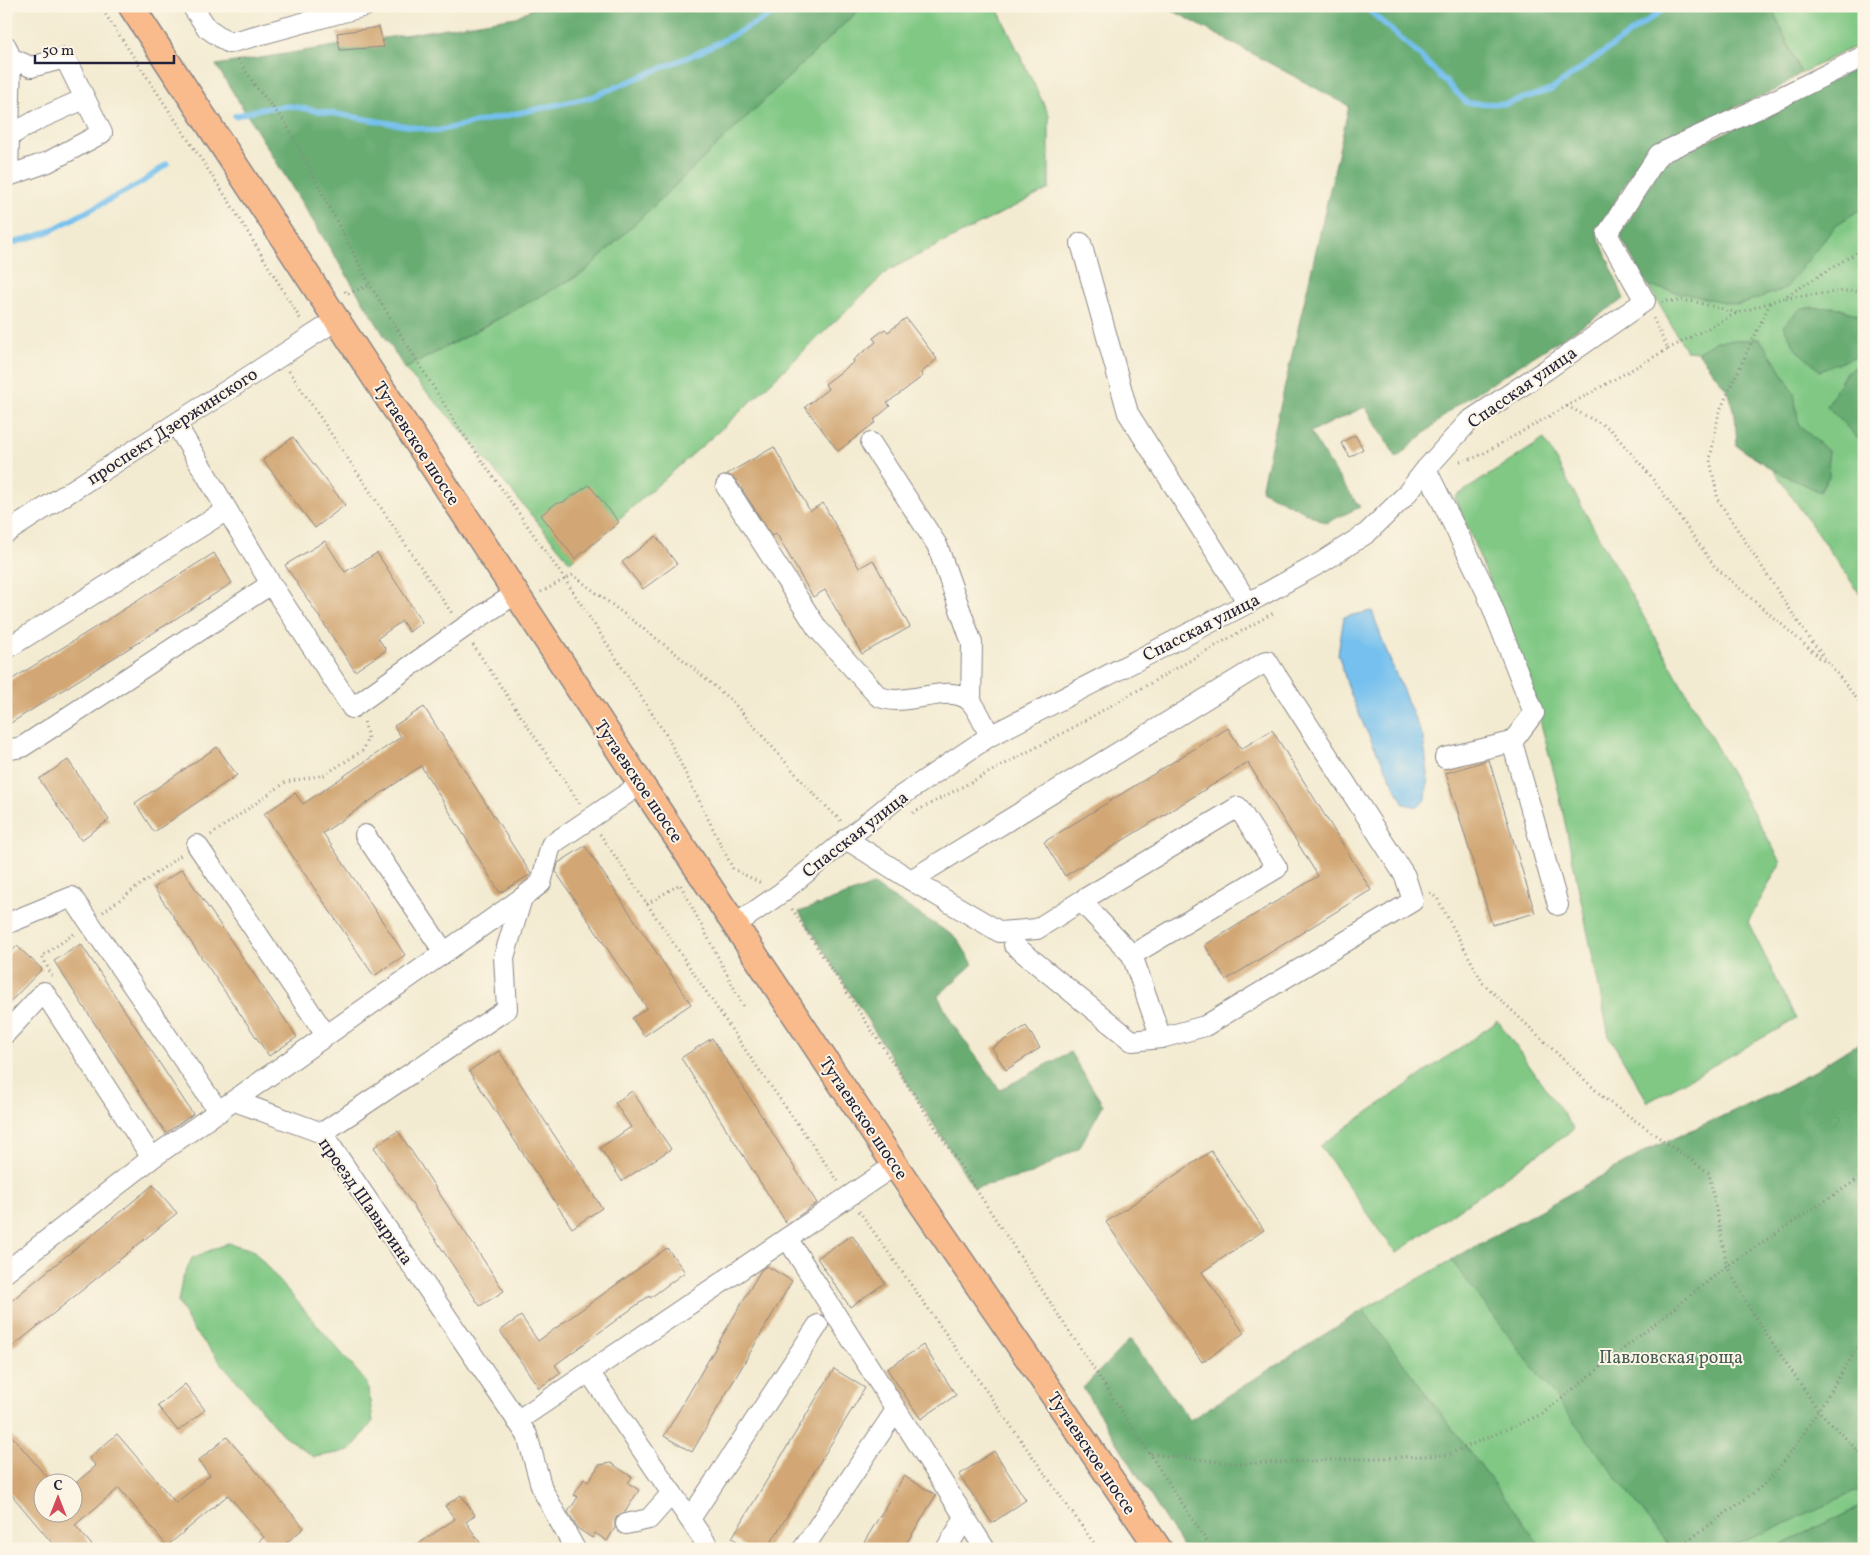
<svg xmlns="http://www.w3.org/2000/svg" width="1870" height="1555" font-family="Vollkorn,serif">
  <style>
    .green { fill: #80c884; stroke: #517560 }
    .forest { fill: #68ac72; stroke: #456756 }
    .water { fill: #74c0ee; stroke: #4b7194 }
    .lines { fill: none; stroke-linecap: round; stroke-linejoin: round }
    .stream { stroke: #74c0ee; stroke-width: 5.5 }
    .building { fill: #d2a775 }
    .minor-casing { stroke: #8a8686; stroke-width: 22 }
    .major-casing { stroke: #8a8686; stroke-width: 28 }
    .path { stroke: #8a8686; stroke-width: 3; stroke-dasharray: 1 4; stroke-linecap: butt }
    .minor { stroke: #fff; stroke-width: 20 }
    .major { stroke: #fabb8c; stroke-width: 25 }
    .labels { text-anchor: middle; stroke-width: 4; stroke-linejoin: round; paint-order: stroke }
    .street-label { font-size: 18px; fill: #22223b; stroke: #fcf5e5 }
    .park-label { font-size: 18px; fill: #435c55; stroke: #fcf5e5 }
  </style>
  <rect width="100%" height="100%" fill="#fcf5e5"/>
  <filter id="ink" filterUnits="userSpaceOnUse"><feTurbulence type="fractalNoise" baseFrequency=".02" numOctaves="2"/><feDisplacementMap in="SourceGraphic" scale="10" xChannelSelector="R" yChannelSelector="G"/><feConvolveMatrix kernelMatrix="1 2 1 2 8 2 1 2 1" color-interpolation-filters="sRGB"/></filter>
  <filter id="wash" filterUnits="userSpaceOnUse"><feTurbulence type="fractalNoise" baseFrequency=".0096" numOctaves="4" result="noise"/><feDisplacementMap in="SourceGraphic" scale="20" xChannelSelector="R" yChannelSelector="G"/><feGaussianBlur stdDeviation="1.12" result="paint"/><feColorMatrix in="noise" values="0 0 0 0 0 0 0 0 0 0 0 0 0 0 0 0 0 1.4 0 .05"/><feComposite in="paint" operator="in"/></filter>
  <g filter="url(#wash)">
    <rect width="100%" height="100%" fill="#f3ebd1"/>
    <g class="green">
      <polygon points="863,6 996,6 1049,115 1049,189 889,270 727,424 570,562 457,425 405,369 583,273"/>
      <polygon points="1771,6 1864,6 1864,42 1801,73"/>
      <polygon points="1864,65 1864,600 1735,415 1727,390 1698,352 1686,351 1620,236"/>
      <polygon points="1544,439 1781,862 1748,922 1796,1019 1648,1102 1609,1036 1557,784 1528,675 1455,497"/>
      <polygon points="1498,1021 1574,1129 1396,1253 1320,1146"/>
      <polygon points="1864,1042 1864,1549 1184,1549 1132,1466 1363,1310 1648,1150 1791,1085 1852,1047"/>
      <polygon points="228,1243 253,1250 367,1383 373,1421 350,1451 314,1457 282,1434 192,1328 178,1302 182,1280 192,1258"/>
    </g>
    <g class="forest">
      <polygon points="537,6 863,6 583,273 405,369 216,65 516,17"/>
      <polygon points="1164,6 1771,6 1801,73 1775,90 1648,145 1597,233 1624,299 1454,407 1397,458 1365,407 1310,432 1341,481 1360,507 1326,523 1261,490 1349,106"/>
      <polygon points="1864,65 1864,207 1836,225 1785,289 1737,305 1648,286 1620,236 1663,163"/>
      <polygon points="1835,307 1864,317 1864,351 1861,354 1820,371 1796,349 1783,326 1801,308"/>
      <polygon points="1760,339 1775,361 1794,393 1799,425 1828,451 1829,476 1820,492 1770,468 1737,446 1735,415 1727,390 1698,352 1717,341"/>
      <polygon points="1864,362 1864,445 1827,406 1846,372"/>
      <polygon points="873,885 957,938 973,964 938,996 952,1023 1000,1090 1070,1052 1103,1105 1079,1148 1032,1174 974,1188 799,912"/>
      <polygon points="1864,1042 1864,1488 1727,1549 1671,1549 1451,1260 1648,1150 1791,1085 1852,1047"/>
      <polygon points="1363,1310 1543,1549 1184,1549 1083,1388 1130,1339 1190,1420"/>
      <polygon points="1864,1505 1864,1549 1771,1549"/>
    </g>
    <polygon class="water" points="1372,611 1387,653 1423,738 1428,773 1426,799 1418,807 1404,804 1364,726 1348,687 1338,654 1344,617"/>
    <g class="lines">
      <g class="stream">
        <polyline points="1364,6 1414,50 1467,103 1505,104 1551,90 1668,6"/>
        <polyline points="235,116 260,109 289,106 436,131 592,97 700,52 789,6"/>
        <polyline points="6,245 46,233 141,183 167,164"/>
      </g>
    </g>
    <g id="blocks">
      <g class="building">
        <polygon points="379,27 384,47 340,50 337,33"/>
        <polygon points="906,318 937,359 921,373 923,376 887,403 890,406 874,420 876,422 838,451 805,407 828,389 825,384 854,362 853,360 876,342 873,338 885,329 888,332"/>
        <polygon points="1355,435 1363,449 1350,457 1341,443"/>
        <polygon points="293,437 345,505 315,528 263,460"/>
        <polygon points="774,447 810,511 823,503 859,568 873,560 910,627 862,654 825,590 813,597 776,533 772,536 736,480 727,474"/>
        <polygon points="589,485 619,522 575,559 541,515 555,504 564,502"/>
        <polygon points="656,536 677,564 643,589 622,562"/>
        <polygon points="325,541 345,572 377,553 422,622 409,632 402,621 378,638 386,650 355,671 285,565"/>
        <polygon points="214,553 232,583 6,726 6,683"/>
        <polygon points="424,707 531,874 500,893 421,766 323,833 405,955 374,976 264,814 295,793 303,804 401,737 394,726"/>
        <polygon points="1228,728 1241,749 1272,730 1371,890 1226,980 1205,945 1318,876 1248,763 1065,876 1044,842"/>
        <polygon points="217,747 237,775 154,832 135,803"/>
        <polygon points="68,760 109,820 81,840 39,779"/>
        <polygon points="1489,760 1535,913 1492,925 1446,773"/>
        <polygon points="585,846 691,1004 644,1036 632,1018 647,1008 556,872 558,863"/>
        <polygon points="182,869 297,1037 269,1056 154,888"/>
        <polygon points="81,944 193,1114 166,1133 54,961"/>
        <polygon points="17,946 42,969 6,1006 6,957"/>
        <polygon points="1026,1026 1040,1048 1006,1070 992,1048"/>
        <polygon points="712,1038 817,1203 787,1224 681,1058"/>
        <polygon points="499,1051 602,1208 572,1228 469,1071"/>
        <polygon points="632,1091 671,1149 622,1181 600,1148 631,1127 615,1103"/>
        <polygon points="398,1131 504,1291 480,1306 374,1147"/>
        <polygon points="1211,1151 1264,1230 1202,1272 1244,1333 1202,1362 1106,1222"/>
        <polygon points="153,1185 177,1213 6,1352 6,1305"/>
        <polygon points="852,1235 885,1283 850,1307 817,1258"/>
        <polygon points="667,1248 685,1272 650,1298 649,1296 555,1365 561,1373 539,1388 500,1331 521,1316 538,1341"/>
        <polygon points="767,1266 792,1281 692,1452 664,1436 761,1270"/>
        <polygon points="923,1345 956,1395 921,1419 887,1369"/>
        <polygon points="834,1369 865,1388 767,1549 749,1549 732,1538"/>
        <polygon points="185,1384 205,1410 178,1431 158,1406"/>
        <polygon points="6,1429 51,1482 42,1482 42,1512 72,1512 72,1486 96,1466 89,1458 117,1434 176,1503 210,1475 198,1461 227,1437 304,1528 279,1549 251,1549 264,1537 228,1495 167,1546 119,1488 75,1525 95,1549 57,1549 6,1488"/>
        <polygon points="994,1451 1026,1500 992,1523 959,1475"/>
        <polygon points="611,1463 632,1477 628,1483 639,1490 625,1512 618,1515 615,1520 615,1528 607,1541 595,1533 592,1538 577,1528 568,1512 578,1497 574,1495 584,1479 588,1482 599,1465"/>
        <polygon points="904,1476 936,1495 903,1549 860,1549"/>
        <polygon points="461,1495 475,1515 466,1522 481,1544 473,1549 411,1549 455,1519 445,1506"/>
      </g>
    </g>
  </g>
  <g filter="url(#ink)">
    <use href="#blocks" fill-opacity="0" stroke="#8a8686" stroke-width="1"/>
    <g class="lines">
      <defs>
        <g id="minor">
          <polyline points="192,6 207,28 229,43 365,6"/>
          <polyline points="6,46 11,58 8,176 48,162 102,133 65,58 31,67 11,58"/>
          <polyline points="9,136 39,119 84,99"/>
          <polyline points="1081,243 1128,413 1248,603"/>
          <polyline points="871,443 937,545 972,643 971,702"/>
          <polyline points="1426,469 1486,591 1534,713 1512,742 1558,905"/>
          <path d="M726,486L817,628L878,696C906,710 950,680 971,702C979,711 984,725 990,736"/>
          <polyline points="6,533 338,319"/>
          <polyline points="271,584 352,708 462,629 515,594"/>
          <polyline points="6,649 227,510"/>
          <polyline points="6,750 22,747 271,584 176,424"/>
          <polyline points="1445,758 1512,742"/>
          <polyline points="365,835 444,952"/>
          <polyline points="846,839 911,880 1000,932 1037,929 1081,901 1238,807 1277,868 1132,955 1081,901"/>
          <polyline points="197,845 326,1035"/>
          <polyline points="911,880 1267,661 1405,876 1413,901 1205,1026 1161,1038 1132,1041 1014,945"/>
          <polyline points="6,924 72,897 219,1112"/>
          <polyline points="735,925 781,893 895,800 990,736 1248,603 1322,562 1367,533 1405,496 1426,469 1469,421 1546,370 1645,301 1607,234 1659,154 1755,110 1864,56"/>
          <polyline points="1132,955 1161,1038"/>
          <polyline points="6,1033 44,992 152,1158"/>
          <polyline points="235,1101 322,1133 527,1435 542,1489 575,1549"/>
          <polyline points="322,1133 507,1009 504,957 522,898"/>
          <polyline points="787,1238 985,1549"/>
          <polyline points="6,1272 152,1158 522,898 541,883 551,845 641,784"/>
          <polyline points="589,1372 710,1549"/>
          <polyline points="517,1421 895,1165"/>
          <polyline points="690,1519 818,1325"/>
          <polyline points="626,1524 649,1519 672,1493"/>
          <polyline points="803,1549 896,1410"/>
          <polyline points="946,1549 965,1518"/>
        </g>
        <polyline id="major" points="131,6 641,784 895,1165 1159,1549"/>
      </defs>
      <use href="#minor" class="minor-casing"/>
      <use href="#major" class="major-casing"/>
      <g class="path">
        <polyline points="100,6 230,203 301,320"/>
        <polyline points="238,59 256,87 285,122 370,285 457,425 564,578 668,738 733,869 761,883"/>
        <polyline points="345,291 347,294 370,285"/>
        <polyline points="1786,298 1844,291 1864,291"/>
        <polyline points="1662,301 1692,301 1738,313 1783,298 1864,248"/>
        <polyline points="1770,303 1719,412 1710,460 1718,500 1806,634 1864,708"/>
        <polyline points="1668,349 1737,313"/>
        <polyline points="289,371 453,615"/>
        <polyline points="1567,406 1609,428 1650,475 1715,567 1825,662"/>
        <polyline points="1460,461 1477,457 1668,349 1653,318"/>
        <polyline points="541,592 573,575 674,652 732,701 809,789 841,821"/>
        <polyline points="473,645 580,804"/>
        <polyline points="913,813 1065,732 1273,613"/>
        <polyline points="600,834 748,1054 838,1181"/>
        <polyline points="211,835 286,782 324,775 362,751 368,738 364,721"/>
        <polyline points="1430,893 1437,898 1483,983 1605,1099 1709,1173 1727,1266 1751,1311 1818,1410 1864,1457"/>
        <polyline points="647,904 680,884 745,1009"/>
        <polyline points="792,909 1212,1549"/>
        <polyline points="103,912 181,855"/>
        <polyline points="52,976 42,956 74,934"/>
        <polyline points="859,1211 1098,1549"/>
        <polyline points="1151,1454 1240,1464 1447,1455 1542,1414 1727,1266 1864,1175"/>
        <polyline points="1675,1549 1693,1537 1760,1488 1775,1473 1799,1441 1864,1337"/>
      </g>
      <use href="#minor" class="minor"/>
      <use href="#major" class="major"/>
    </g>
  </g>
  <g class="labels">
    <g class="street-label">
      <text transform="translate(1522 387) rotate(-35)" y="6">Спасская улица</text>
      <text transform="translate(172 426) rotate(-33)" y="6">проспект Дзержинского</text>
      <text transform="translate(417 443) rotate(57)" y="6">Тутаевское шоссе</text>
      <text transform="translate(1201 627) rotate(-27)" y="6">Спасская улица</text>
      <text transform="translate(639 781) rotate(56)" y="6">Тутаевское шоссе</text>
      <text transform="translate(855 834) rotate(-38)" y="6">Спасская улица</text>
      <text transform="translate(864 1118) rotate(56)" y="6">Тутаевское шоссе</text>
      <text transform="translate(366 1201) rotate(55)" y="6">проезд Шавырина</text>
      <text transform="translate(1092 1453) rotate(56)" y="6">Тутаевское шоссе</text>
    </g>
    <g class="park-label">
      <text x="1671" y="1363">Павловская роща</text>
    </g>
  </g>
  <rect width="1870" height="1555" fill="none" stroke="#fcf5e5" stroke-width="25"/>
  <g transform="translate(58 1498)"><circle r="24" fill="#fcf5e5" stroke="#a5a1a1"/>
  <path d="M0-4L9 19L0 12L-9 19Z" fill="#d1495b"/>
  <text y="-8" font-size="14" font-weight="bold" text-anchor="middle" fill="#22223b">С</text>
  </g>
  <path d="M35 55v8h139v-8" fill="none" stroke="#22223b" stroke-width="2.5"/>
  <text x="42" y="55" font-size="15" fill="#22223b" stroke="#fcf5e5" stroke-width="4" paint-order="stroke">50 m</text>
</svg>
